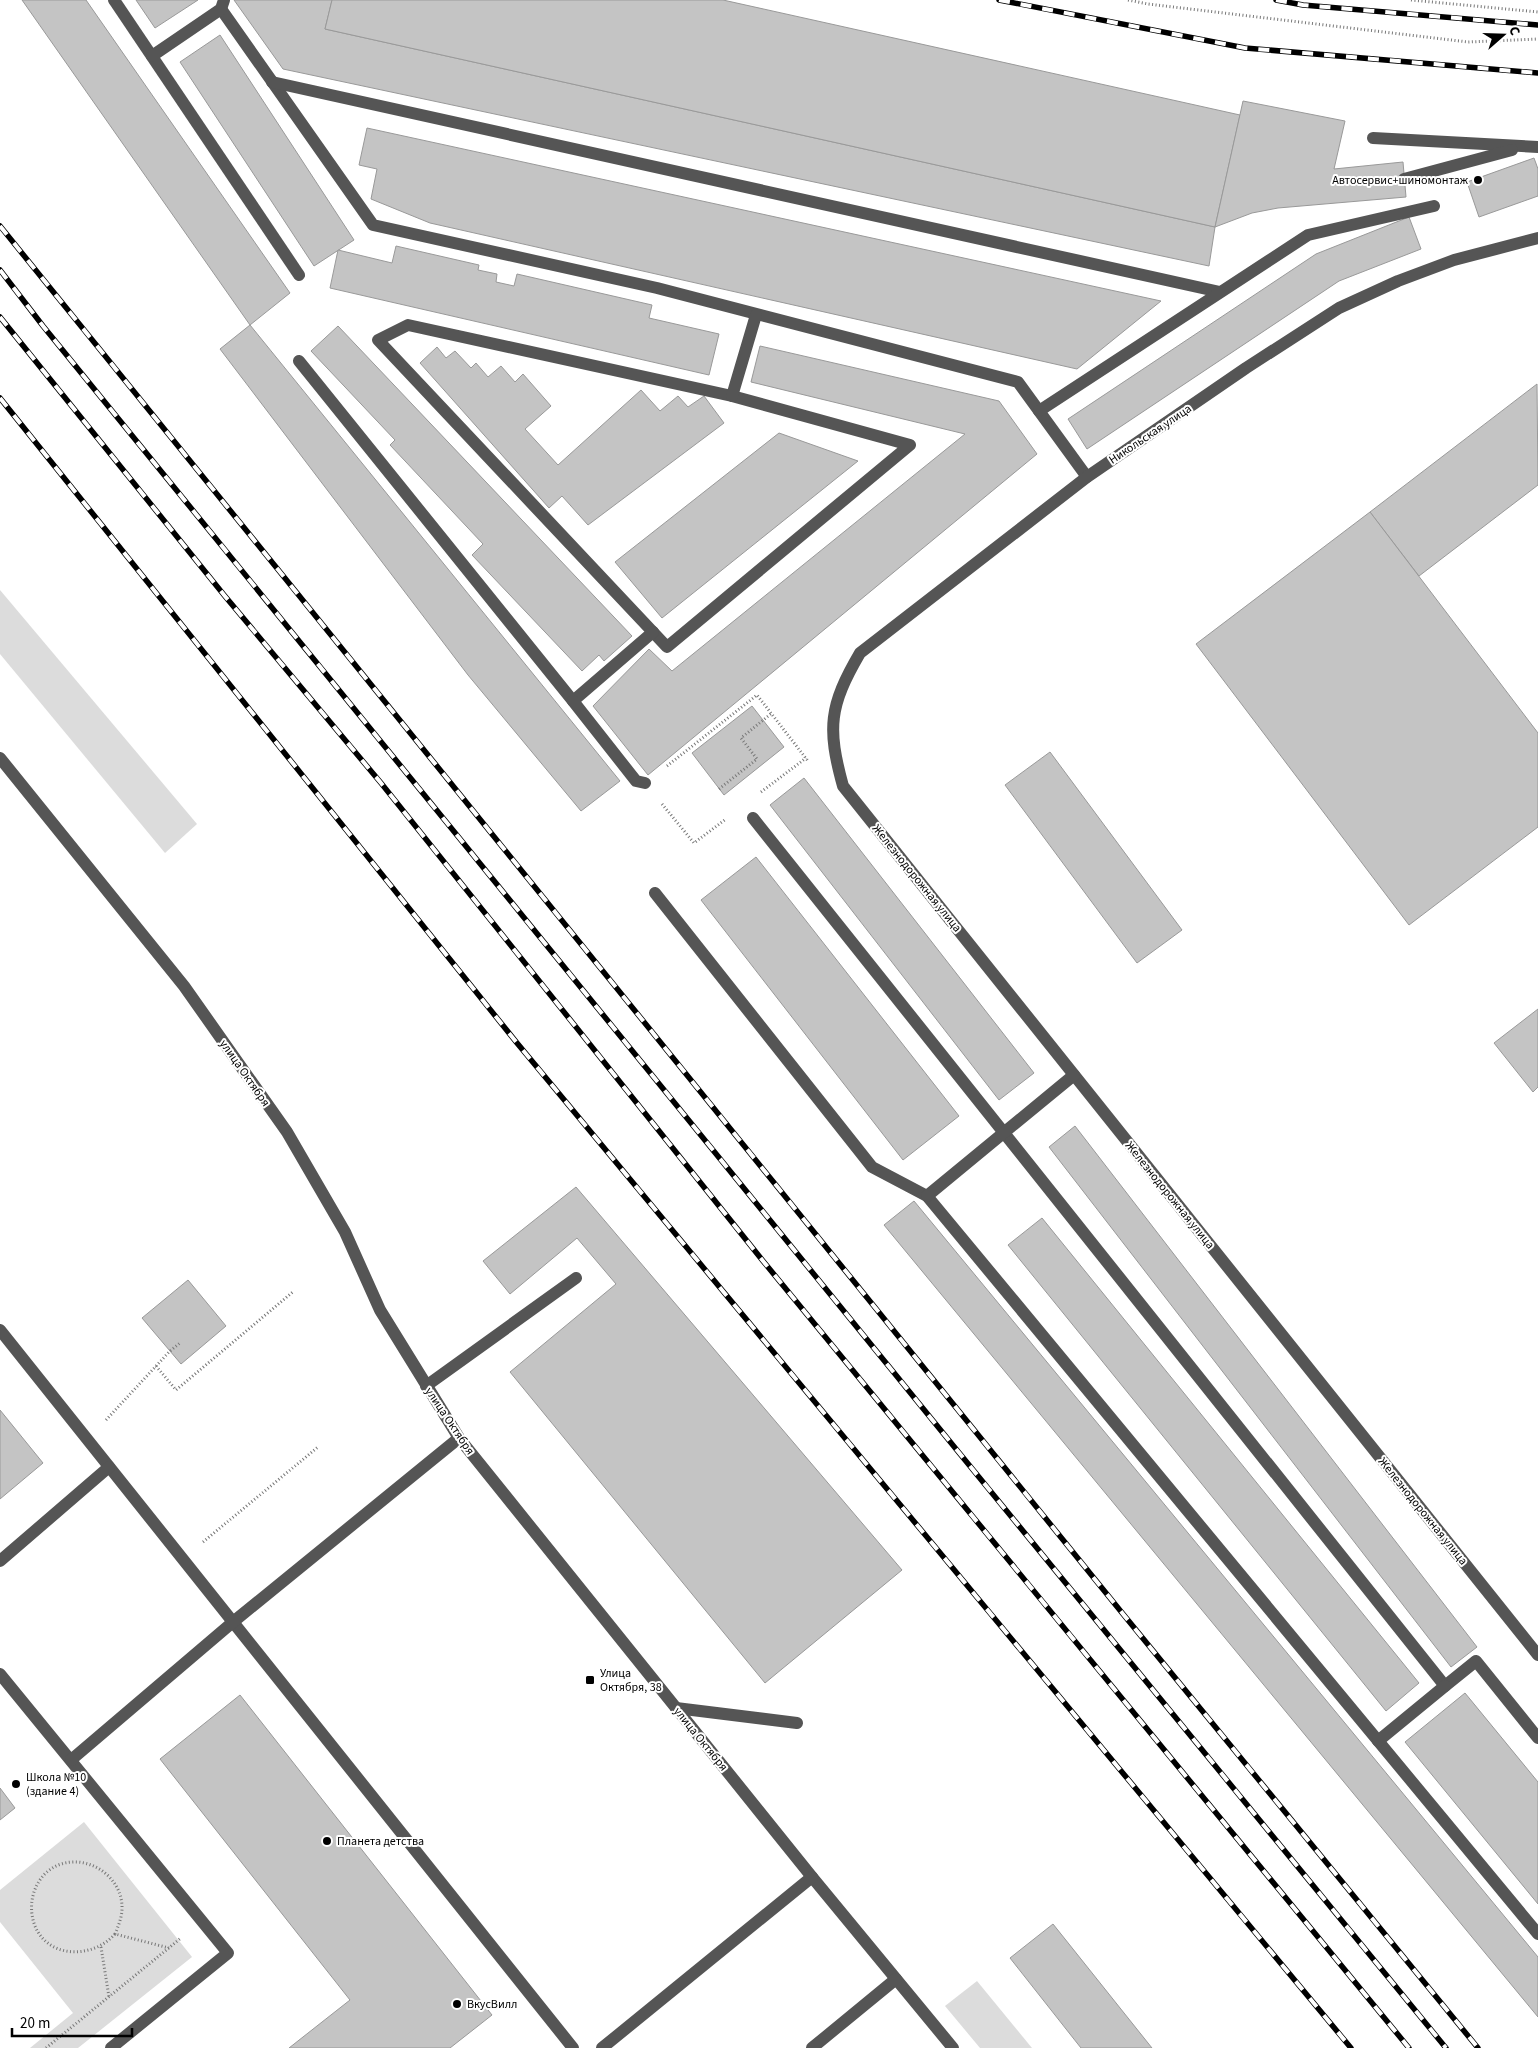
<svg xmlns="http://www.w3.org/2000/svg" width="1538" height="2048" font-family="'Source Sans 3',sans-serif">
  <style>
    .green { fill: #dcdcdc }
    .building { fill: #c4c4c4; stroke: #999 }
    .lines { fill: none; stroke-linecap: round; stroke-linejoin: round }
    .path { stroke: #777; stroke-width: 3; stroke-dasharray: 1 2.5; stroke-linecap: butt }
    .minor { stroke: #555; stroke-width: 12 }
    .rail-casing { stroke: #000; stroke-width: 5.5 }
    .rail { stroke: #fff; stroke-width: 4; stroke-dasharray: 11; stroke-linecap: butt }
    .poi-dot { fill: #000; stroke: #fff; stroke-width: 2 }
    .labels { text-anchor: middle; stroke-width: 4; stroke-linejoin: round; paint-order: stroke }
    .poi-label { font-size: 12px; fill: #000; stroke: #fff; text-anchor: start }
    .street-label { font-size: 12px; fill: #000; stroke: #fff }
  </style>
  <rect width="100%" height="100%" fill="#fff"/>
  <g class="green">
    <polygon points="0,590 197,824 165,853 0,654"/>
    <polygon points="84,1822 192,1957 78,2048 30,2048 73,2013 0,1922 0,1890"/>
    <polygon points="977,1981 1032,2048 980,2048 945,2006"/>
  </g>
  <g class="building">
    <polygon points="22,0 86,0 290,293 250,325"/>
    <polygon points="136,0 198,0 155,28"/>
    <polygon points="234,0 332,0 325,29 1215,227 1209,266 283,69"/>
    <polygon points="332,0 723,0 1240,115 1215,227 325,29"/>
    <polygon points="220,35 354,240 314,266 180,62"/>
    <polygon points="1243,101 1345,121 1334,169 1403,162 1406,197 1278,208 1252,213 1215,227"/>
    <polygon points="367,128 1161,301 1077,369 430,223 371,199 377,169 359,165"/>
    <polygon points="1534,158 1538,169 1538,196 1479,217 1467,182"/>
    <polygon points="1409,217 1421,249 1339,281 1087,449 1068,419 1316,254"/>
    <polygon points="396,246 479,265 478,270 497,274 496,282 514,286 517,274 652,305 649,318 719,334 709,375 330,288 338,250 392,263"/>
    <polygon points="250,325 620,781 581,811 468,675 220,349"/>
    <polygon points="338,326 632,636 604,661 599,655 582,671 472,555 483,544 390,445 395,440 311,351"/>
    <polygon points="760,346 999,401 1037,454 648,775 593,706 649,649 672,671 965,434 751,382"/>
    <polygon points="437,347 446,358 455,351 471,368 476,363 488,377 501,366 515,382 523,374 551,406 525,429 558,465 641,390 660,411 678,396 688,407 704,396 724,423 588,525 562,496 549,508 420,363"/>
    <polygon points="1537,384 1538,485 1419,576 1370,512"/>
    <polygon points="779,433 858,461 662,618 615,562"/>
    <polygon points="1370,512 1538,733 1538,827 1409,925 1196,644"/>
    <polygon points="752,706 784,747 724,795 692,753"/>
    <polygon points="1050,752 1182,930 1137,963 1005,785"/>
    <polygon points="804,778 1034,1073 999,1100 770,805"/>
    <polygon points="756,857 959,1116 903,1160 701,900"/>
    <polygon points="1538,1009 1538,1087 1533,1092 1494,1043"/>
    <polygon points="1075,1126 1477,1647 1451,1667 1049,1147"/>
    <polygon points="576,1187 902,1570 765,1683 510,1372 616,1284 577,1238 510,1294 483,1261"/>
    <polygon points="914,1201 1538,1957 1538,2017 884,1225"/>
    <polygon points="1042,1218 1419,1683 1386,1711 1008,1245"/>
    <polygon points="188,1280 226,1326 181,1364 142,1318"/>
    <polygon points="0,1410 43,1463 0,1499"/>
    <polygon points="1465,1693 1538,1782 1538,1904 1405,1742"/>
    <polygon points="240,1695 492,2015 450,2048 289,2048 350,2000 160,1759"/>
    <polygon points="0,1788 15,1808 0,1820"/>
    <polygon points="1053,1924 1152,2048 1081,2048 1010,1958"/>
  </g>
  <g class="lines">
    <g class="path">
      <polyline points="1128,0 1148,4 1468,42 1538,39"/>
      <polyline points="1411,0 1538,12"/>
      <polyline points="667,766 757,695 808,761"/>
      <polyline points="719,789 757,759 741,738 772,713"/>
      <polyline points="761,792 806,758"/>
      <polyline points="662,804 694,843 726,819"/>
      <polyline points="156,1366 176,1390 294,1291"/>
      <polyline points="106,1420 170,1351 180,1343"/>
      <polyline points="203,1542 318,1447"/>
      <path d="M115,1934C94,1958 49,1960 35,1926C24,1898 40,1863 73,1862C98,1861 123,1882 122,1909C122,1917 118,1927 115,1934L169,1948"/>
      <polyline points="101,1947 109,1997"/>
      <polyline points="46,2048 181,1938"/>
    </g>
    <g class="minor">
      <polyline points="114,0 299,275"/>
      <polyline points="221,9 373,225 657,288 1018,382 1087,477"/>
      <polyline points="152,56 221,9 224,0"/>
      <polyline points="272,82 1220,292"/>
      <polyline points="1373,138 1538,147"/>
      <polyline points="1404,179 1512,150"/>
      <path d="M1538,238L1454,260L1398,281L1339,308L1246,368L1087,477L860,653C829,706 827,728 843,786L1538,1655"/>
      <polygon points="408,325 732,396 910,445 667,647 378,340"/>
      <polyline points="299,361 573,701 653,632"/>
      <polyline points="732,396 756,315"/>
      <polyline points="1039,411 1308,235 1434,206"/>
      <polyline points="573,701 636,781 645,783"/>
      <polyline points="0,758 184,986 287,1132 345,1232 380,1310 459,1438 812,1877 953,2048"/>
      <polyline points="753,818 1445,1686 1476,1661 1538,1738"/>
      <polyline points="655,893 872,1167 927,1196 1538,1934"/>
      <polyline points="927,1196 1074,1075"/>
      <polyline points="0,1330 573,2048"/>
      <polyline points="426,1386 576,1278"/>
      <polyline points="0,1561 109,1467"/>
      <polyline points="0,1674 228,1953 111,2048"/>
      <polyline points="676,1708 797,1723"/>
      <polyline points="1378,1741 1445,1686"/>
      <polyline points="71,1760 233,1622 459,1438"/>
      <polyline points="602,2048 812,1877"/>
      <polyline points="812,2048 896,1979"/>
    </g>
    <defs>
      <g id="rail">
        <polyline points="999,0 1245,48 1538,73"/>
        <polyline points="1276,0 1303,5 1538,25"/>
        <polyline points="0,226 1123,1614 1478,2048"/>
        <polyline points="0,270 43,326 956,1449 1446,2048"/>
        <polyline points="0,317 224,595 381,783 763,1261 1409,2048"/>
        <polyline points="0,398 517,1043 1351,2048"/>
      </g>
    </defs>
    <use href="#rail" class="rail-casing"/>
    <use href="#rail" class="rail"/>
  </g>
  <g class="poi-dot">
    <circle cx="1478" cy="180" r="5"/>
    <rect x="585" y="1675" width="10" height="10" rx="2.5"/>
    <circle cx="16" cy="1784" r="5"/>
    <circle cx="327" cy="1841" r="5"/>
    <circle cx="457" cy="2004" r="5"/>
  </g>
  <g class="labels">
    <g class="poi-label">
      <text x="1468" y="184" text-anchor="end">Автосервис+шиномонтаж</text>
      <text x="600" y="1677">Улица<tspan x="600" dy="14">Октября, 38</tspan></text>
      <text x="26" y="1781">Школа №10<tspan x="26" dy="14">(здание 4)</tspan></text>
      <text x="337" y="1845">Планета детства</text>
      <text x="467" y="2008">ВкусВилл</text>
    </g>
    <g class="street-label">
      <text transform="translate(1150 434) rotate(-34)" y="4">Никольская улица</text>
      <text transform="translate(917 878) rotate(51)" y="4">Железнодорожная улица</text>
      <text transform="translate(245 1073) rotate(55)" y="4">улица Октября</text>
      <text transform="translate(1170 1195) rotate(51)" y="4">Железнодорожная улица</text>
      <text transform="translate(450 1421) rotate(56)" y="4">улица Октября</text>
      <text transform="translate(1423 1511) rotate(51)" y="4">Железнодорожная улица</text>
      <text transform="translate(701 1739) rotate(51)" y="4">улица Октября</text>
    </g>
  </g>
  <g transform="translate(1503 35) rotate(70)" stroke="#ffffff" stroke-width="4" paint-order="stroke">
  <path d="M0-4L9 19L0 12L-9 19Z" fill="#000000"/>
  <text y="-8" font-size="14" font-weight="bold" text-anchor="middle" fill="#000000">С</text>
  </g>
  <path d="M12 2028v8h120v-8" fill="none" stroke="#000000" stroke-width="2.5"/>
  <text x="20" y="2028" font-size="15" fill="#000000" stroke="#ffffff" stroke-width="4" paint-order="stroke">20 m</text>
</svg>
